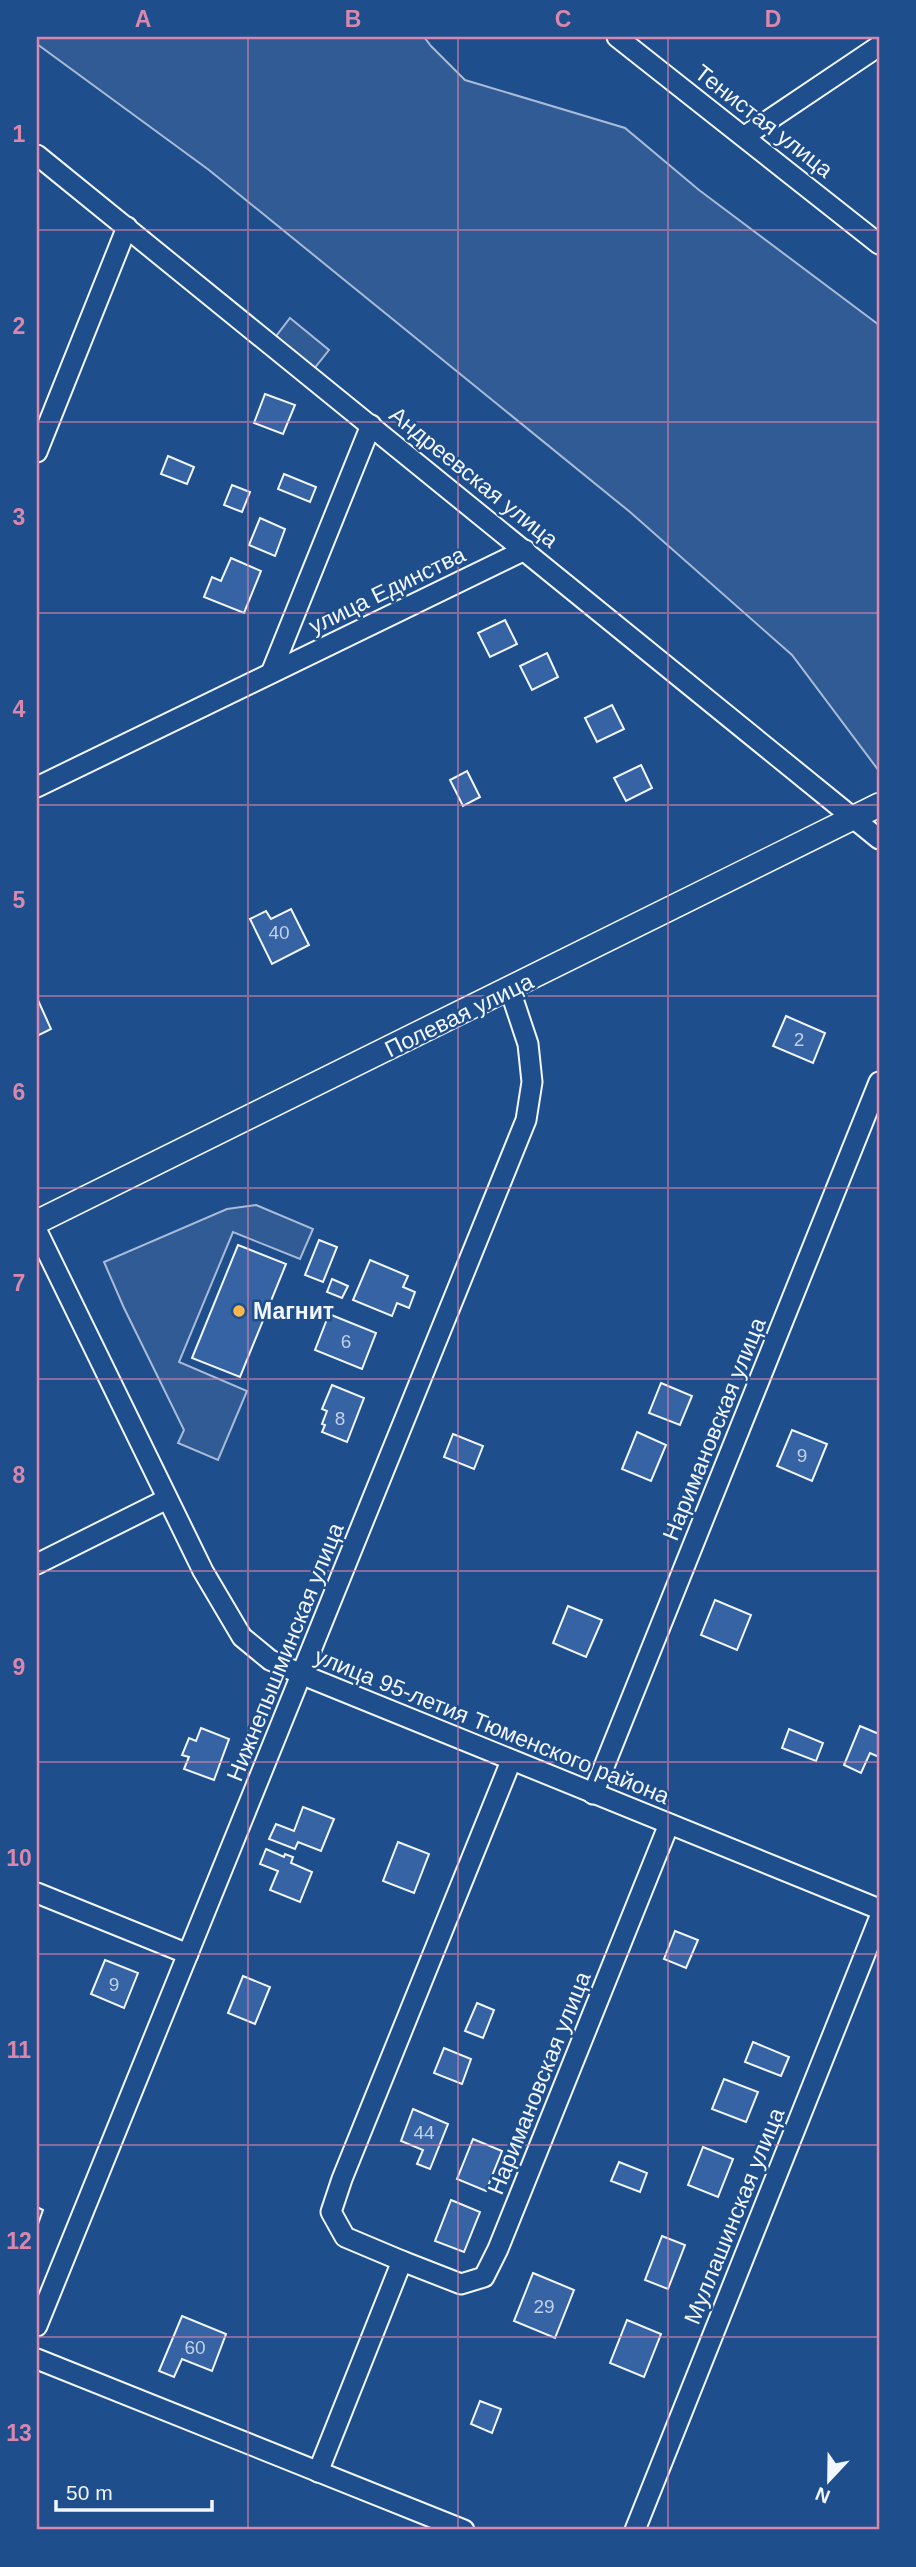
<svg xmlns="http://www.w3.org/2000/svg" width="916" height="2567" font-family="Arial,sans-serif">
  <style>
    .built { fill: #305b95; stroke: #a8bbd7; stroke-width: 2 }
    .building { fill: #3563a3; stroke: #f2f6ff; stroke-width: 2 }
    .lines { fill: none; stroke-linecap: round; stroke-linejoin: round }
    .minor-casing { stroke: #f2f6ff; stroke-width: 23 }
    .tertiary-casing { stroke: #f2f6ff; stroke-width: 26 }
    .minor { stroke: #1f4e8c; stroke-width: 19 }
    .tertiary { stroke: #1f4e8c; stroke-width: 23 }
    .grid { fill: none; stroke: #da87ad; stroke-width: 2; stroke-opacity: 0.55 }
    .poi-dot { fill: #ffb74d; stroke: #1f4e8c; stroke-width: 2.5 }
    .labels { text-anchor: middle; stroke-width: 5; stroke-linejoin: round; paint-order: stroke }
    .number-label { font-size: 19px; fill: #c3d1e8 }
    .street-label { font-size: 23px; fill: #f2f6ff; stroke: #1f4e8c }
    .poi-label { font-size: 23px; font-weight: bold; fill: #f2f6ff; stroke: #1f4e8c; text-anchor: start }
    .neatline { fill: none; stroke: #da87ad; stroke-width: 2.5 }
    .grid-label { font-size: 23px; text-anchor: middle; font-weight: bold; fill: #da87ad }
  </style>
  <rect width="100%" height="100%" fill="#1f4e8c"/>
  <g class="built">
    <polygon points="37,37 424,37 431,46 465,80 625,128 699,190 879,325 879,771 792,655 630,512 209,170 37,44"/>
    <polygon points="290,318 329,350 309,375 270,344"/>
    <polygon points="256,1205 313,1229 300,1259 233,1232 179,1362 247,1391 218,1460 178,1443 184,1430 124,1308 104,1262 227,1209"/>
  </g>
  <g class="building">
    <polygon points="265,394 295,405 283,434 254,423"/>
    <polygon points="168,456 194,467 187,484 161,474"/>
    <polygon points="284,474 316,487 310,502 278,489"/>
    <polygon points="232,485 250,492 242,512 224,505"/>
    <polygon points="260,518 285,529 275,556 249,545"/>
    <polygon points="231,558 261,571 244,613 204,597 212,577 221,581"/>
    <polygon points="505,620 517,644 490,657 478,633"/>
    <polygon points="547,653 558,677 532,690 520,666"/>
    <polygon points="612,705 624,729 597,742 585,718"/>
    <polygon points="641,765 652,788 626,801 614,778"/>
    <polygon points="467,771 480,797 463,806 450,780"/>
    <polygon points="291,909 309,945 272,964 250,919 266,911 271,919"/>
    <polygon points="37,998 51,1029 37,1036"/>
    <polygon points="786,1016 825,1033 813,1063 773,1046"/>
    <polygon points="319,1240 337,1247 323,1282 305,1275"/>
    <polygon points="238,1245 286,1264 240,1377 192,1358"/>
    <polygon points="370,1260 408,1276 403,1287 415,1292 409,1308 397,1303 392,1316 353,1300"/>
    <polygon points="332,1279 348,1286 342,1298 327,1292"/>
    <polygon points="329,1314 376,1333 362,1369 315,1350"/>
    <polygon points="661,1383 692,1396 680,1425 649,1413"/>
    <polygon points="332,1385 364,1398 347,1442 322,1432 325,1425 322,1424 327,1411 322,1409"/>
    <polygon points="792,1430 827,1444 812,1481 777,1466"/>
    <polygon points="637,1432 666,1445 651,1481 622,1469"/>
    <polygon points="453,1434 483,1446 474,1469 444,1457"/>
    <polygon points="715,1600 751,1615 737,1650 701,1635"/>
    <polygon points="568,1606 602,1620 586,1657 553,1643"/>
    <polygon points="860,1726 879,1734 879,1757 870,1753 861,1773 844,1765"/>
    <polygon points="201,1728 229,1739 214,1780 184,1769 189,1757 182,1755 189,1738 196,1741"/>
    <polygon points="789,1729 823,1743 816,1761 782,1748"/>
    <polygon points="303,1807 334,1819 321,1851 298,1842 295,1849 269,1839 276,1824 294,1831"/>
    <polygon points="398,1842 429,1854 414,1893 383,1881"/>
    <polygon points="266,1849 284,1857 285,1854 293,1857 291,1863 312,1872 300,1902 270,1890 278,1871 260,1864"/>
    <polygon points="675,1931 698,1940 686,1968 664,1959"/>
    <polygon points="105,1960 138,1973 124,2008 91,1994"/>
    <polygon points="243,1976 270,1987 255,2024 228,2013"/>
    <polygon points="477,2003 494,2010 483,2038 465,2031"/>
    <polygon points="753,2042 789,2057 781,2076 745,2062"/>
    <polygon points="444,2048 471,2059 462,2084 434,2073"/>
    <polygon points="724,2079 758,2092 746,2122 712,2109"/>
    <polygon points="413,2109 448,2124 430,2169 417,2164 423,2150 401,2141"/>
    <polygon points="473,2139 502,2151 486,2191 457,2179"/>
    <polygon points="703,2147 733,2159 718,2197 688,2185"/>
    <polygon points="619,2162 647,2173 640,2192 611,2181"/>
    <polygon points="451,2200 480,2212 464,2252 435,2241"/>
    <polygon points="37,2207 43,2210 37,2227"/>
    <polygon points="662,2236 685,2245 668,2289 645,2280"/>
    <polygon points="533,2273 574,2290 555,2338 514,2321"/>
    <polygon points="182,2316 226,2334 212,2371 182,2359 174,2377 159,2371"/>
    <polygon points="627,2320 661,2334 644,2377 610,2363"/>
    <polygon points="480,2401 501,2409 492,2433 471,2424"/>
  </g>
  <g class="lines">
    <defs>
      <g id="minor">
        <polyline points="617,37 879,244"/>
        <polyline points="745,136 879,46"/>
        <polyline points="37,155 879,839"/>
        <polyline points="37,452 127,227"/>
        <polyline points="271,673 371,425"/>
        <polyline points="37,787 525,550"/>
        <polyline points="37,1231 203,1571 242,1637 270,1660 303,1675 879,1909"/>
        <polyline points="37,1564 167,1499"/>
        <polyline points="593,1794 879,1082"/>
        <polyline points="37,1893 188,1954"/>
        <polyline points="402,2261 461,2284 484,2277 498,2249 669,1824"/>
        <polyline points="37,2326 526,1120 532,1082 528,1044 510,990"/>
        <polyline points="37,2359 464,2530"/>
        <polyline points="318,2472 402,2261 345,2237 331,2212 342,2179 511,1761"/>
        <polyline points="635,2530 879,1919"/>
      </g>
      <polyline id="tertiary" points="37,1222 879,805"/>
    </defs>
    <use href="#minor" class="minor-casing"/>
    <use href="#tertiary" class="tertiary-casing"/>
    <use href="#minor" class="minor"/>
    <use href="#tertiary" class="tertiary"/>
  </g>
  <path class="grid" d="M248,37V2530M458,37V2530M668,37V2530M37,230H879M37,422H879M37,613H879M37,805H879M37,996H879M37,1188H879M37,1379H879M37,1571H879M37,1762H879M37,1954H879M37,2145H879M37,2337H879"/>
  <circle class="poi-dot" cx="239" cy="1311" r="7"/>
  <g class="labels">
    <g class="number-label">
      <text x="279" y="939">40</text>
      <text x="799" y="1046">2</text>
      <text x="346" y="1348">6</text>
      <text x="340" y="1425">8</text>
      <text x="802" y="1462">9</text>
      <text x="114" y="1991">9</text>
      <text x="424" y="2139">44</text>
      <text x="544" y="2313">29</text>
      <text x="195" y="2354">60</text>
    </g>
    <g class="street-label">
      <text transform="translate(764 121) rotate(38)" y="8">Тенистая улица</text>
      <text transform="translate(474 477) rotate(39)" y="8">Андреевская улица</text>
      <text transform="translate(387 590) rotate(-26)" y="8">улица Единства</text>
      <text transform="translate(459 1015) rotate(-26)" y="8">Полевая улица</text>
      <text transform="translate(714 1429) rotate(-68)" y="8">Наримановская улица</text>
      <text transform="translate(285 1652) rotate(-68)" y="8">Нижнепышминская улица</text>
      <text transform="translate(492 1726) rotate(22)" y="8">улица 95-летия Тюменского района</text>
      <text transform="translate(539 2083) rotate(-68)" y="8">Наримановская улица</text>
      <text transform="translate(734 2216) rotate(-68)" y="8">Муллашинская улица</text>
    </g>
    <g class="poi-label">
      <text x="253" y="1319">Магнит</text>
    </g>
  </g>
  <rect width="916" height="2567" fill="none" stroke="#1f4e8c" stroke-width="77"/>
  <g transform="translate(829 2480) rotate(202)" stroke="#1f4e8c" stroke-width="5" paint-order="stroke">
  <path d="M0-5L12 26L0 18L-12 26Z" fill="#f2f6ff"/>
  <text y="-10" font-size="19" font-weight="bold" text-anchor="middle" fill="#f2f6ff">N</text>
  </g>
  <path d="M56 2500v10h156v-10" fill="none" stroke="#f2f6ff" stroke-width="3.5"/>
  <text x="66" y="2500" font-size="21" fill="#f2f6ff" stroke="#1f4e8c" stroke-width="5" paint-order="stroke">50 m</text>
  <rect x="38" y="38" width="840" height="2490" class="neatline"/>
  <g class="grid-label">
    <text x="143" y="27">A</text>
    <text x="353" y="27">B</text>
    <text x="563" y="27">C</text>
    <text x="773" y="27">D</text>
    <text x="19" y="142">1</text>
    <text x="19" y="334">2</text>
    <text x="19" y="525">3</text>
    <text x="19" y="717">4</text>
    <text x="19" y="908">5</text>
    <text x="19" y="1100">6</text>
    <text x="19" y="1291">7</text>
    <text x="19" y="1483">8</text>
    <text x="19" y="1675">9</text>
    <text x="19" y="1866">10</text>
    <text x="19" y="2058">11</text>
    <text x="19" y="2249">12</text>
    <text x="19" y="2441">13</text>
  </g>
</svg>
